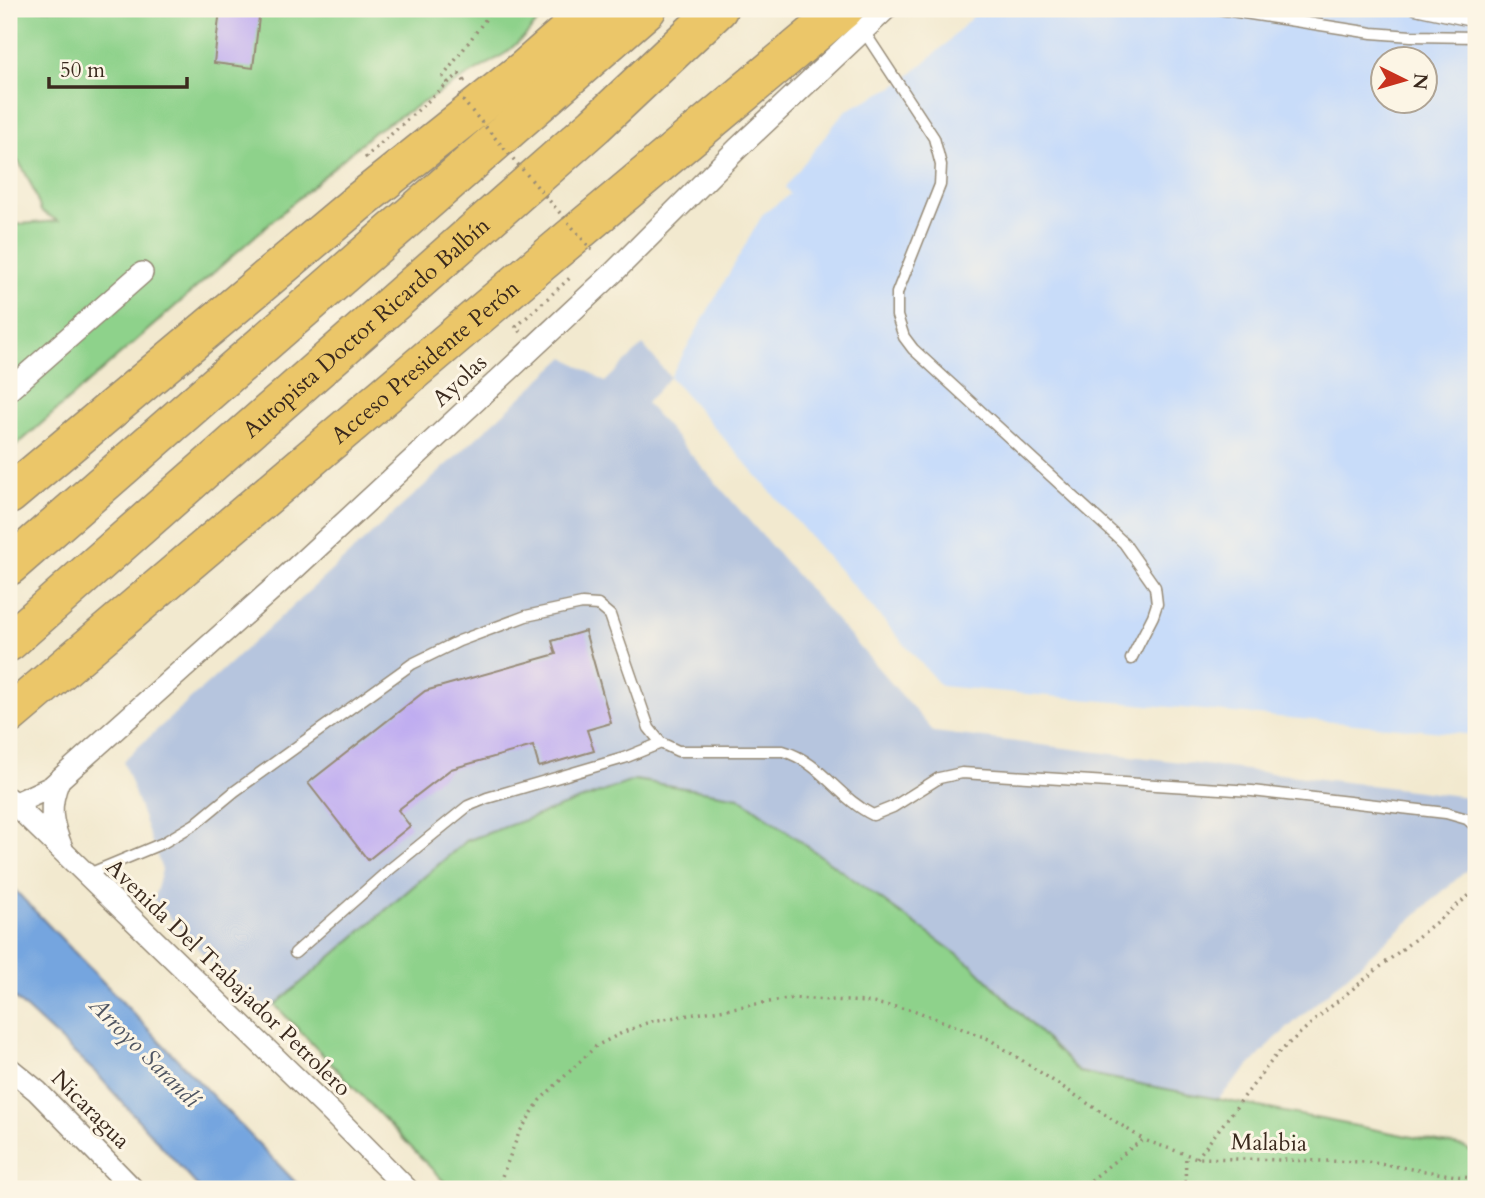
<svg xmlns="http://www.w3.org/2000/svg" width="1485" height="1198" font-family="Cardo,serif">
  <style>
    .built { fill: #c8dcf9; fill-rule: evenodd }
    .industrial { fill: #b6c5de }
    .green { fill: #8ed28b; stroke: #647e54; stroke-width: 2 }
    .water { fill: #74a5df; stroke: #58687e; stroke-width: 2 }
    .building { fill: #bdaaf1 }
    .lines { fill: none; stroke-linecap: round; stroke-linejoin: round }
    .service-casing { stroke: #968a76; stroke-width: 13 }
    .minor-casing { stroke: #968a76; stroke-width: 24 }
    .motorway-casing { stroke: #968a76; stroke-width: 41 }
    .path { stroke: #968a76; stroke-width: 3.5; stroke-dasharray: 2 5; stroke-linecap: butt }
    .service { stroke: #fff; stroke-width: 10 }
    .minor { stroke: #fff; stroke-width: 21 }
    .motorway { stroke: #ebc669; stroke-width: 38 }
    .path-bridge { stroke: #968a76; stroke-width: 3.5; stroke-dasharray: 2 5; stroke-linecap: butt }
    .labels { text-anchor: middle; stroke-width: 6; stroke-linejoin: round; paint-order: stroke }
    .street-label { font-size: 23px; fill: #3b2a1e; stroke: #fcf5e5 }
    .water-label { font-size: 24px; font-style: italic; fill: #4f5562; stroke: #fcf5e5 }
  </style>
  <rect width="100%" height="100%" fill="#fcf5e5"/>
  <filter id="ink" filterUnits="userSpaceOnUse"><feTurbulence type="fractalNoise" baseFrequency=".0143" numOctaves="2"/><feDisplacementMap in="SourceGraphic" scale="14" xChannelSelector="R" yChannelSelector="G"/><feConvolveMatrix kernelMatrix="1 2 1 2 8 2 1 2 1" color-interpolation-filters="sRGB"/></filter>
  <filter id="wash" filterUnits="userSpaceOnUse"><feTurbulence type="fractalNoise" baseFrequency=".00686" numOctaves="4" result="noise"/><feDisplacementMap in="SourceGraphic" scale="28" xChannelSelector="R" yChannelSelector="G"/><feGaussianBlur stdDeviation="1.57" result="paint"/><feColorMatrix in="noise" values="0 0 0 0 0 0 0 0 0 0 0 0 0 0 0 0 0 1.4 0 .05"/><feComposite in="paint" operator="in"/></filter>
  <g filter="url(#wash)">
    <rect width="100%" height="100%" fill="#f2e9cf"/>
    <path class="built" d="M980,9H1476V735L941,686L670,377L763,214L790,194L785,187L845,111L901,83L947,43ZM1384,60H1426V102H1384Z"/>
    <polygon class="industrial" points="643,345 670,377 646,403 934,732 1476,798 1476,862 1274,1040 1218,1099 1079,1072 972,965 739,797 635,780 466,841 261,1017 154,900 162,870 123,761 565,357 605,382"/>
    <g class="green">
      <path d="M9,9H544L542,17L526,35L506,53L375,131L9,452V225L58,221L41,211C34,190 25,166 9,151Z"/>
      <polygon points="635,780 739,797 972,965 1079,1072 1464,1147 1476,1154 1476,1189 451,1189 275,1005 466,841"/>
    </g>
    <polygon class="water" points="9,884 302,1189 200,1189 97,1074 9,993"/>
    <g id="blocks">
      <g class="building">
        <polygon points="220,9 260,9 253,68 214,63"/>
        <polygon points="585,631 611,723 587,730 594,751 539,767 533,746 451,769 398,810 410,826 368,860 308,783 425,691 556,654 552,641"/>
      </g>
    </g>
  </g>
  <g filter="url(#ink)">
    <use href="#blocks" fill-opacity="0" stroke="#968a76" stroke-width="2"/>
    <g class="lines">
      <defs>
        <g id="service">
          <polyline points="1218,9 1372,33 1411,36 1476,37"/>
          <polyline points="1415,9 1476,22"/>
          <polyline points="863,30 934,138 941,165 940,185 897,293 897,316 904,337 913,349 1124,543 1155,587 1157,604 1153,616 1131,659"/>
          <path d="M86,875L163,843L195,824L235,791L412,664L459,641L526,616L582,604L598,605L610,615L649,728L661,743L678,751H783C821,762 838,798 873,815L893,807L939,778L962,773L1252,791L1446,813L1467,819L1476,827"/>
          <polyline points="295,953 389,870 468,806 487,798 624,758 661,743"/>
        </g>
        <g id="minor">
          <polyline points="9,390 142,273"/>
          <path d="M59,780C48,807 51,822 62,848"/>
          <polyline points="9,799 331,1112 407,1189"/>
          <polyline points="14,804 51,787 278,584 507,372 613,273 738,148 886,9"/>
          <polyline points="9,1068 37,1091 133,1189"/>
        </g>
        <g id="motorway">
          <polyline points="9,495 362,199 526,68 593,9"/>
          <polyline points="9,566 647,9"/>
          <path id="s1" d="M9,642L595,125L718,9"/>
          <path id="s2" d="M9,715L530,272L844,9"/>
        </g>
      </defs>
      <use href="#service" class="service-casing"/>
      <use href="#minor" class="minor-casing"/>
      <use href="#motorway" class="motorway-casing"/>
      <g class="path">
        <polyline points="448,83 459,74 464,81 462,82"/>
        <polyline points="367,158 366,157 448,83 443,77 493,9"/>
        <polyline points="521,332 516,327 572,276"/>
        <polyline points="1197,1158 1277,1054 1324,1012 1476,890"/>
        <polyline points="497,1189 519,1133 540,1100 596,1046 624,1032 652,1021 794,998 867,1002 913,1010 989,1039 1144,1140"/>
        <polyline points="1080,1189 1132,1147 1144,1140 1197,1158 1367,1162 1476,1179"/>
        <polyline points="1185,1189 1186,1154"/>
      </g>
      <use href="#service" class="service"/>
      <use href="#minor" class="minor"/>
      <use href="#motorway" class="motorway"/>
      <polyline class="path-bridge" points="458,95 592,250"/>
    </g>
  </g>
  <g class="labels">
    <g class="street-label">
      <text dy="8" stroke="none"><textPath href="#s1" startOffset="476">Autopista Doctor Ricardo Balbín</textPath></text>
      <text dy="8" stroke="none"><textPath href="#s2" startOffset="546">Acceso Presidente Perón</textPath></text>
      <text transform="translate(459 380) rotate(-43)" y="8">Ayolas</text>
      <text transform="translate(229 977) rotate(44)" y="8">Avenida Del Trabajador Petrolero</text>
      <text transform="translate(91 1109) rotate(45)" y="8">Nicaragua</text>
      <text transform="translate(1269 1142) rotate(1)" y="8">Malabia</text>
    </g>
    <g class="water-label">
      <text transform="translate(145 1052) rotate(45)" y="8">Arroyo Sarandí</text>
    </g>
  </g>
  <rect width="1485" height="1198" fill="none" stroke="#fcf5e5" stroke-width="35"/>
  <g transform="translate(1404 80) rotate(95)"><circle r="33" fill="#fcf5e5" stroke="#afa495" stroke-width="2"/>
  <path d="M0-5L12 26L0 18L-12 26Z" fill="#c8321e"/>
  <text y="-10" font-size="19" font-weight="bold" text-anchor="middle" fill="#3b2a1e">N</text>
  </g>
  <path d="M49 77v10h138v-10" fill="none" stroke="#3b2a1e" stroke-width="3.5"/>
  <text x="60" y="77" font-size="21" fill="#3b2a1e" stroke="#fcf5e5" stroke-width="5" paint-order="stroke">50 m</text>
</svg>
